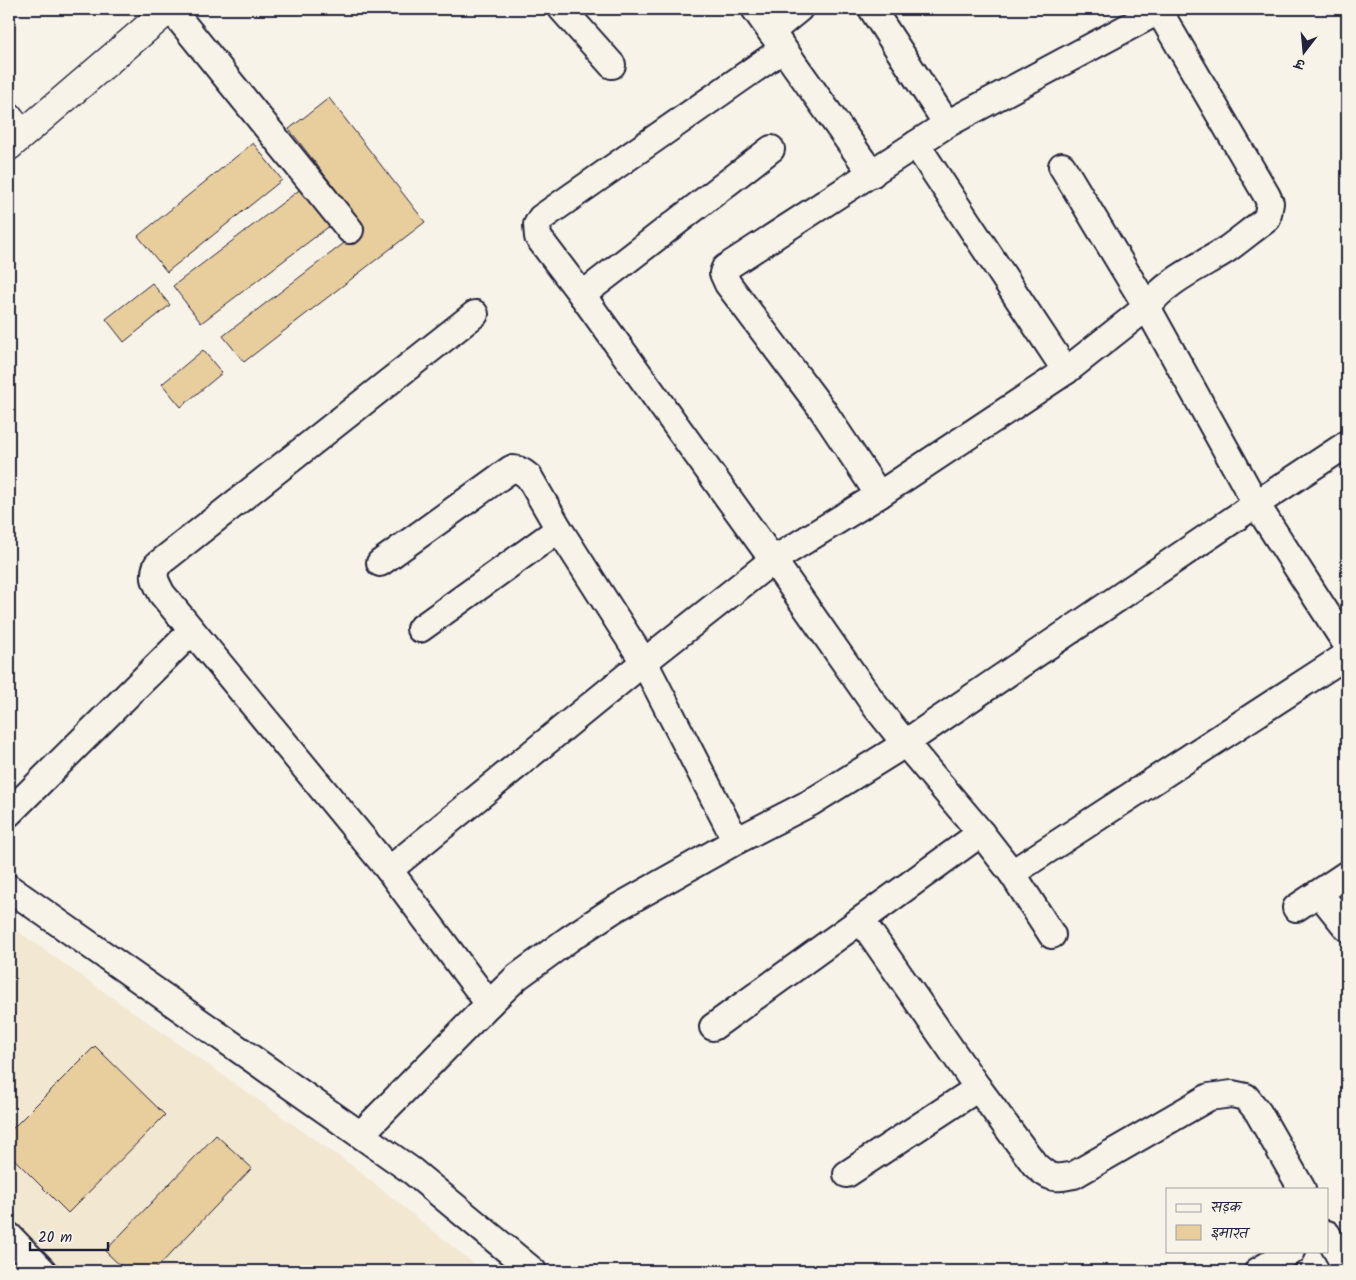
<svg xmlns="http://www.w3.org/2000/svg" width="1356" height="1280" font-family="Kalam,'Playpen Sans Deva',sans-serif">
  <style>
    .built { fill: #f2e8d2 }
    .building { fill: #e8cd9d; stroke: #22223b }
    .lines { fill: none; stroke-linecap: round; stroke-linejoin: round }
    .minor-casing { stroke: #22223b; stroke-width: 30 }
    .major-casing { stroke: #22223b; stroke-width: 31 }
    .minor { stroke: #f7f3e8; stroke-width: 26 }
    .major { stroke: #f7f3e8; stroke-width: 28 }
  </style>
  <rect width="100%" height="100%" fill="#f7f3e8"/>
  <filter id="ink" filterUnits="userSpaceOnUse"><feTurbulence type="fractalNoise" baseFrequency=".02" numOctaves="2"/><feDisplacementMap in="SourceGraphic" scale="10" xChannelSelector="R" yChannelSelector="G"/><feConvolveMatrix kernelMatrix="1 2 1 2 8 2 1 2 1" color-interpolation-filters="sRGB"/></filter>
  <g filter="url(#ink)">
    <polygon class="built" points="9,925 354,1167 483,1271 9,1271"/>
    <g class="building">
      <polygon points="329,98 425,222 244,362 223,336 365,227 289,129"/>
      <polygon points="253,143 282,180 167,272 138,236"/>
      <polygon points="302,188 331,225 201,323 173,286"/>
      <polygon points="152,283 170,305 124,342 106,319"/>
      <polygon points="203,350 222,373 181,407 162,384"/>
      <polygon points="95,1046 165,1115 68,1213 9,1154 9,1132"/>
      <polygon points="216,1135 252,1168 154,1271 126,1271 105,1251"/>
    </g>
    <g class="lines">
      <defs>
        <g id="minor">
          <polyline points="171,9 350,230"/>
          <polyline points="562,9 612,65"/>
          <polyline points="755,9 872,174"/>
          <polyline points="872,9 947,124"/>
          <polyline points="771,32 799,9"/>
          <polyline points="783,49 541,218 537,225 538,237 582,295 773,560 876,707 905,743 981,833"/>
          <polyline points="9,116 23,134"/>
          <polyline points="916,144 1066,371"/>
          <polyline points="1062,166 1147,307 1256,504 1347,645"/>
          <polyline points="582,295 771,149"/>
          <path d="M475,314L157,565C152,578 156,582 162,594L389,870L489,1004"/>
          <polyline points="879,495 822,409 728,284 723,273 725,268 947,124 1162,9"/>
          <path d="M380,563L511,469C519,469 523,472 529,477L559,529L644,662L736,841"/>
          <polyline points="420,629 559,529"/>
          <polyline points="9,813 192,631"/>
          <path d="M389,870L644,662L773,560L879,495L1066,371L1147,307C1166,281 1199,267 1226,250C1240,240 1253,229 1267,219L1270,203L1267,196L1159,11"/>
          <polyline points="1012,873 1347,655"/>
          <polyline points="9,888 412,1171 533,1271"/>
          <polyline points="1319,893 1347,928"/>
          <polyline points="1296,908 1347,874"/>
          <path d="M861,920L978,1088L1035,1165C1051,1179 1053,1179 1074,1175L1209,1097L1232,1094L1246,1097L1258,1112L1302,1189"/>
          <polyline points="713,1027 981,833 1012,873 1052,935"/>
          <polyline points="361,1134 489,1004 517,977 569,939 613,910 736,841 810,803 892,752 1256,504 1347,444"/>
          <polyline points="847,1174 978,1088"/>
          <polyline points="1327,1234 1347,1269"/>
          <polyline points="9,1236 43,1271"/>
          <polyline points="1258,1271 1292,1251"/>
        </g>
        <polyline id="major" points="9,146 169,9"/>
      </defs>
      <use href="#minor" class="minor-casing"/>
      <use href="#major" class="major-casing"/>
      <use href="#minor" class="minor"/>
      <use href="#major" class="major"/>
    </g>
  </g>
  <rect width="1356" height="1280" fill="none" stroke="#f7f3e8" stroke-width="30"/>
  <rect x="15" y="15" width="1326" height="1250" fill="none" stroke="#22223b" stroke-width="2" filter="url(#ink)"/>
  <rect x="1166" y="1188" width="162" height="65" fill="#f7f3e8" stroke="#a29fa3"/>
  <rect x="1176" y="1204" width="25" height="8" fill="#f7f3e8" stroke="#a29fa3"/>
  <text x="1211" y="1212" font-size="15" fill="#22223b">सड़क</text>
  <rect x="1176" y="1225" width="25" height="15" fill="#e8cd9d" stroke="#a29fa3"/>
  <text x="1211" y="1238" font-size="15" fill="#22223b">इमारत</text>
  <g transform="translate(1304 52) rotate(196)" stroke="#f7f3e8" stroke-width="4" paint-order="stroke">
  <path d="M0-4L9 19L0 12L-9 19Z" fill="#22223b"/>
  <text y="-8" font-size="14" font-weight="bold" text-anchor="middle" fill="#22223b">उ</text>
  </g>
  <path d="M30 1242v8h78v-8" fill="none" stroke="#22223b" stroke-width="2.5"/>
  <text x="38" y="1242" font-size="15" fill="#22223b" stroke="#f7f3e8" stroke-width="4" paint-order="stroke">20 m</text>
</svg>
